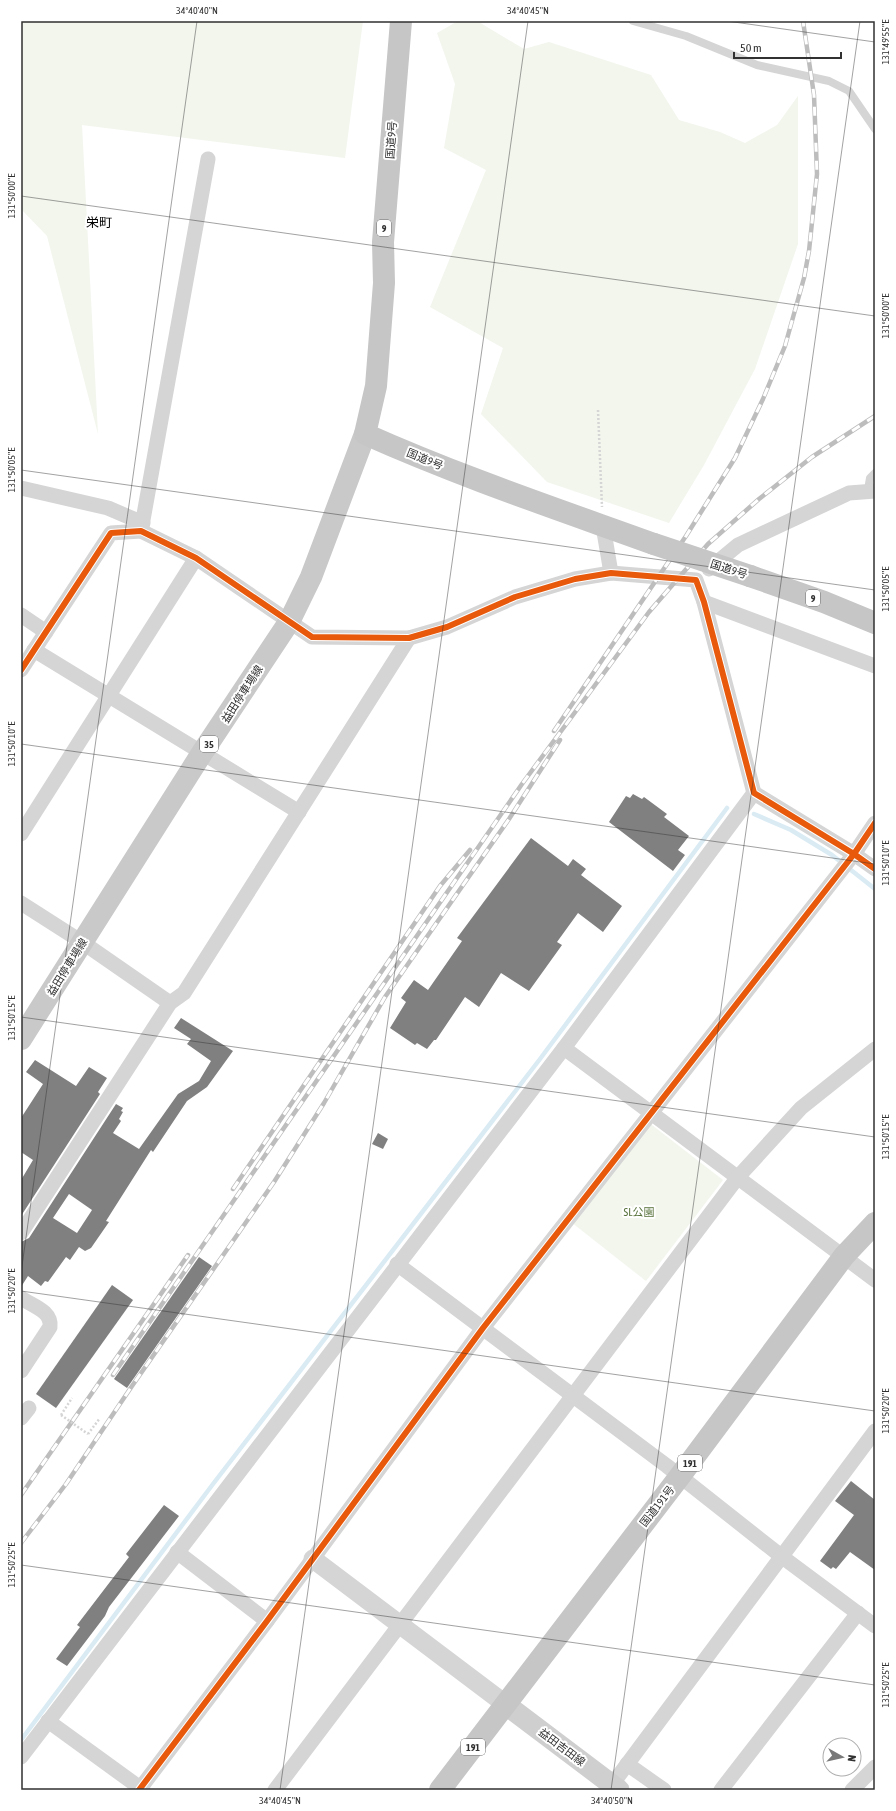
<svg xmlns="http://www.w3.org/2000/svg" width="896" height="1811" font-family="'Asap Condensed','Noto Sans JP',sans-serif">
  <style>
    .green { fill: #f2f6ed }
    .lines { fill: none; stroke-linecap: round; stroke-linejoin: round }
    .stream { stroke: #daebf4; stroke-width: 4.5 }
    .building { fill: #808080; fill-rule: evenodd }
    .path { stroke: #d5d5d5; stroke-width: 2.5; stroke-dasharray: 2 2; stroke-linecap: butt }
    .service { stroke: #d5d5d5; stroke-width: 8 }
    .minor { stroke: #d5d5d5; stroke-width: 15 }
    .tertiary { stroke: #d5d5d5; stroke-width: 19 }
    .secondary { stroke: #cfcfcf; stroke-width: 21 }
    .primary { stroke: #c9c9c9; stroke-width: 22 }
    .trunk { stroke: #c6c6c6; stroke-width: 22 }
    .rail-casing { stroke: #bdbdbd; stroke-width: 4.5 }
    .rail { stroke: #fff; stroke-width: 3; stroke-dasharray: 9; stroke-linecap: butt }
    .path-bridge { stroke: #d5d5d5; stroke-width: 2.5; stroke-dasharray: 2 2; stroke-linecap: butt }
    .trunk-bridge { stroke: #c6c6c6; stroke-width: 22 }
    .cycleway-casing { stroke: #fff; stroke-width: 8 }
    .cycleway { stroke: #e8590c; stroke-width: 6 }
    .ticks { fill: none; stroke: #313131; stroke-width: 1; stroke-opacity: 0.45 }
    .labels { text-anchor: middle; stroke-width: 4; stroke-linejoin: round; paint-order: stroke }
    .shield { fill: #fff; stroke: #6f6f6f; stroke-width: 1 }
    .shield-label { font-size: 10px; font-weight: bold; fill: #313131 }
    .street-label { font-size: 11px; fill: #313131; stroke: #fff }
    .park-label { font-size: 11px; fill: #57713a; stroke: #fff }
    .quarter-label { font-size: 13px; fill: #000; stroke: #fff }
    .neatline { fill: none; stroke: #313131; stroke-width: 1.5 }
    .ticks-label { font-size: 10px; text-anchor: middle; fill: #313131 }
  </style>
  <rect width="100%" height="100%" fill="#fff"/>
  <g class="green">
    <polygon points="21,21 363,21 345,158 82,125 98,434 47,236 21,209"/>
    <polygon points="458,21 477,21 524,49 549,42 651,75 679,120 720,132 745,143 777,125 798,96 798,244 755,369 704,465 669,523 547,482 481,414 503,348 430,307 486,170 444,148 455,84 437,33"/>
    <polygon points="648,1122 723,1180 646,1281 571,1222"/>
  </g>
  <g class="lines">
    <g class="stream">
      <polyline points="754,814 791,830 832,855 875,889"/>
      <polyline points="21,1740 213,1484 540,1059 727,808"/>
    </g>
  </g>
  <g class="building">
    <polygon points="633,794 642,799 644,797 667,814 664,817 689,836 678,850 685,855 673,871 609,822 626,796 630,798"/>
    <polygon points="531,838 568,866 573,859 586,869 581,875 622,906 603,932 578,913 557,942 562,945 529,991 501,973 479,1007 465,997 436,1040 434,1040 427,1049 417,1043 415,1045 390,1028 406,1002 401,998 414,980 428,990 462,941 457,938"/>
    <path d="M181,1018L233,1051L207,1087L187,1101L153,1152L151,1150L106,1221L109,1222L91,1248L85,1251L79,1247L70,1260L66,1257L48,1282L45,1281L41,1286L28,1276L21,1287V1242L29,1238L116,1104L123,1108L121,1111L123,1112L119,1119L121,1121L113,1133L139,1149L178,1094L199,1081L211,1061L187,1044L191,1039L174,1028ZM69,1194L92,1210L77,1233L53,1218Z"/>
    <polygon points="35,1060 76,1086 89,1067 107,1078 98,1092 100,1094 21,1216 21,1180 33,1160 21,1152 21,1118 43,1084 26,1072"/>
    <polygon points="378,1133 388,1139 383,1149 372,1144"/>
    <polygon points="199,1257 212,1266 127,1388 114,1379"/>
    <polygon points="112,1285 133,1300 56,1408 36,1394"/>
    <polygon points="851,1481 875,1500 875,1570 850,1552 836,1569 833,1567 831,1569 820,1561 854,1515 835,1501"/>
    <polygon points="164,1505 179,1516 109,1607 105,1616 67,1666 56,1659 80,1627 77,1625 129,1557 126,1554"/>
  </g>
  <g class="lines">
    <g class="path">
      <polyline points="598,410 602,507"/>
      <polyline points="61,1415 72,1398"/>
      <polyline points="88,1434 100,1418"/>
    </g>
    <g class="service">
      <polyline points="633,21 686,36 757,65 829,81 849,91 875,129"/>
      <polyline points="868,490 870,478 875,473"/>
    </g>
    <g class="minor">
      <polyline points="21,488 108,508 143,523"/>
      <polyline points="603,526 611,573"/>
      <polyline points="141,531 208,159"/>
      <polyline points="709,569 738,545 849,493 875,491"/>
      <polyline points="704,602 875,666"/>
      <polyline points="21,615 46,632"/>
      <polyline points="34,650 299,812"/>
      <polyline points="21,670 111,533 141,531 196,558 312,637 409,638 447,627 515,597 575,579 611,573 696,580 704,602 754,793 854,854 875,869"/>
      <polyline points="21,834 196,558"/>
      <polyline points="21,903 82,942 170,1003"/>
      <polyline points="564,1048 875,1280"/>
      <polyline points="21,1233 170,1003 184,993 409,638"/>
      <polyline points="397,1264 667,1466 781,1556 875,1626"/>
      <path d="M21,1298C33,1306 52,1311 50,1327L21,1371"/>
      <polyline points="21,1418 29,1408"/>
      <polyline points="177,1552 267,1621"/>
      <polyline points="48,1721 143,1790"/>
      <polyline points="21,1757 564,1048 754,793"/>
      <polyline points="627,1764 664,1790"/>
      <polyline points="139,1790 267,1621 483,1328 854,854 875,823"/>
      <polyline points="275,1790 738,1177 801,1108 875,1049"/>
      <polyline points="608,1790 875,1431"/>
      <polyline points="721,1790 858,1613"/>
      <polyline points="852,1790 875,1767"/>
    </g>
    <polyline class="tertiary" points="313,1559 505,1704"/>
    <polyline class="secondary" points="505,1704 619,1790"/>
    <polyline class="primary" points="21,1039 202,753 289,622 311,577 365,434"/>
    <g class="trunk">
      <path d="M401,21L383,242L384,283L376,386L365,434C459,476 557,509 654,544"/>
      <polyline points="750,576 824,602 875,623"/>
      <polyline points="440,1790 680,1476 844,1256 875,1223"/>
    </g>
    <defs>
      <g id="rail">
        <polyline points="554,731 686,536 735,458 763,399 785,346 804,278 809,251 817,174 814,95 803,21"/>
        <polyline points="233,1189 440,886 470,850"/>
        <polyline points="113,1375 522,784 649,612 708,544 759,499 812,457 875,416"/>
        <polyline points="21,1495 188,1255"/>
        <polyline points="21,1543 66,1484 132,1386 274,1182 324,1103 385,997 509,819 560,740"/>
      </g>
    </defs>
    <use href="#rail" class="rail-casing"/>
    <use href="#rail" class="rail"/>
    <polyline class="path-bridge" points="61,1415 88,1434"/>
    <polyline class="trunk-bridge" points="654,544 750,576"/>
    <defs>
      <g id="cycleway">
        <polyline points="21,670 111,533 141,531 196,558 312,637 409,638 447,627 515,597 575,579 611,573 696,580 704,602 754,793 854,854 875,869"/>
        <polyline points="139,1790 267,1621 483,1328 854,854 875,823"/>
      </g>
    </defs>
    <use href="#cycleway" class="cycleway-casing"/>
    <use href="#cycleway" class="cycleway"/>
  </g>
  <path class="ticks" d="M727,21L875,42M21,196L875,316M21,470L875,590M21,744L875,864M21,1017L875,1137M21,1273L197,21M21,1291L875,1411M21,1565L875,1685M280,1790L528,21M611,1790L860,21"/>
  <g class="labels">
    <g class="shield">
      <rect x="377" y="220" width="14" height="16" rx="3"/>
      <rect x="806" y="590" width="14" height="16" rx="3"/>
      <rect x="200" y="736" width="18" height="16" rx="3"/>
      <rect x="678" y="1455" width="24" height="16" rx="3"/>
      <rect x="461" y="1739" width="24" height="16" rx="3"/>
    </g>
    <g class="shield-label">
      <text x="384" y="232">9</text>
      <text x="813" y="602">9</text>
      <text x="209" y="748">35</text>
      <text x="690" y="1467">191</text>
      <text x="473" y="1751">191</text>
    </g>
    <g class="street-label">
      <text transform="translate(391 140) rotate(-86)" y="4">国道9号</text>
      <text transform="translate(425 459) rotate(22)" y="4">国道9号</text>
      <text transform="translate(729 569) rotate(18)" y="4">国道9号</text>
      <text transform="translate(242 694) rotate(-57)" y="4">益田停車場線</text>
      <text transform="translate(67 967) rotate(-58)" y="4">益田停車場線</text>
      <text transform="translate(657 1506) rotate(-52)" y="4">国道191号</text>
      <text transform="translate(562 1747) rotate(37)" y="4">益田吉田線</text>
    </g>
    <g class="park-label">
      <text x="639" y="1216">SL公園</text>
    </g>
    <g class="quarter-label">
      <text x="99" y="227">栄町</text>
    </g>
  </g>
  <rect width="896" height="1811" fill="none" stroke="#ffffff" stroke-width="44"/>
  <g transform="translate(842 1757) rotate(98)"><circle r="19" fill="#ffffff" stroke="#adadad"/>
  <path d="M0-3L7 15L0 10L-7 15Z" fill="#797979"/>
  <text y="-6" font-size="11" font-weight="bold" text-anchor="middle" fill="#313131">N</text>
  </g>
  <path d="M734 52v6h107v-6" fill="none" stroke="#313131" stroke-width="2"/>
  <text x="740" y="52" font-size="12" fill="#313131" stroke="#ffffff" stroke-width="3" paint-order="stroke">50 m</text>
  <rect x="22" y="22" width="852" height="1767" class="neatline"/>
  <g class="ticks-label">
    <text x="197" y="14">34°40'40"N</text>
    <text x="528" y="14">34°40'45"N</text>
    <text transform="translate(885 42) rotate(-90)" y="4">131°49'55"E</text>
    <text transform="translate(11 196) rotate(-90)" y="4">131°50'00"E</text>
    <text transform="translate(885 316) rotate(-90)" y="4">131°50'00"E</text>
    <text transform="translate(11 470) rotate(-90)" y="4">131°50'05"E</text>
    <text transform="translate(885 589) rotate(-90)" y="4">131°50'05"E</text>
    <text transform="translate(11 744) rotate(-90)" y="4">131°50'10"E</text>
    <text transform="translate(885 863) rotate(-90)" y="4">131°50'10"E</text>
    <text transform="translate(11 1018) rotate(-90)" y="4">131°50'15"E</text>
    <text transform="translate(885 1137) rotate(-90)" y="4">131°50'15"E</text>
    <text transform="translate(11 1291) rotate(-90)" y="4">131°50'20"E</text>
    <text transform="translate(885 1411) rotate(-90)" y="4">131°50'20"E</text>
    <text transform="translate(11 1565) rotate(-90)" y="4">131°50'25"E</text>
    <text transform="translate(885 1685) rotate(-90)" y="4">131°50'25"E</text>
    <text x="280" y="1804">34°40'45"N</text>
    <text x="612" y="1804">34°40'50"N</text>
  </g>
</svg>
